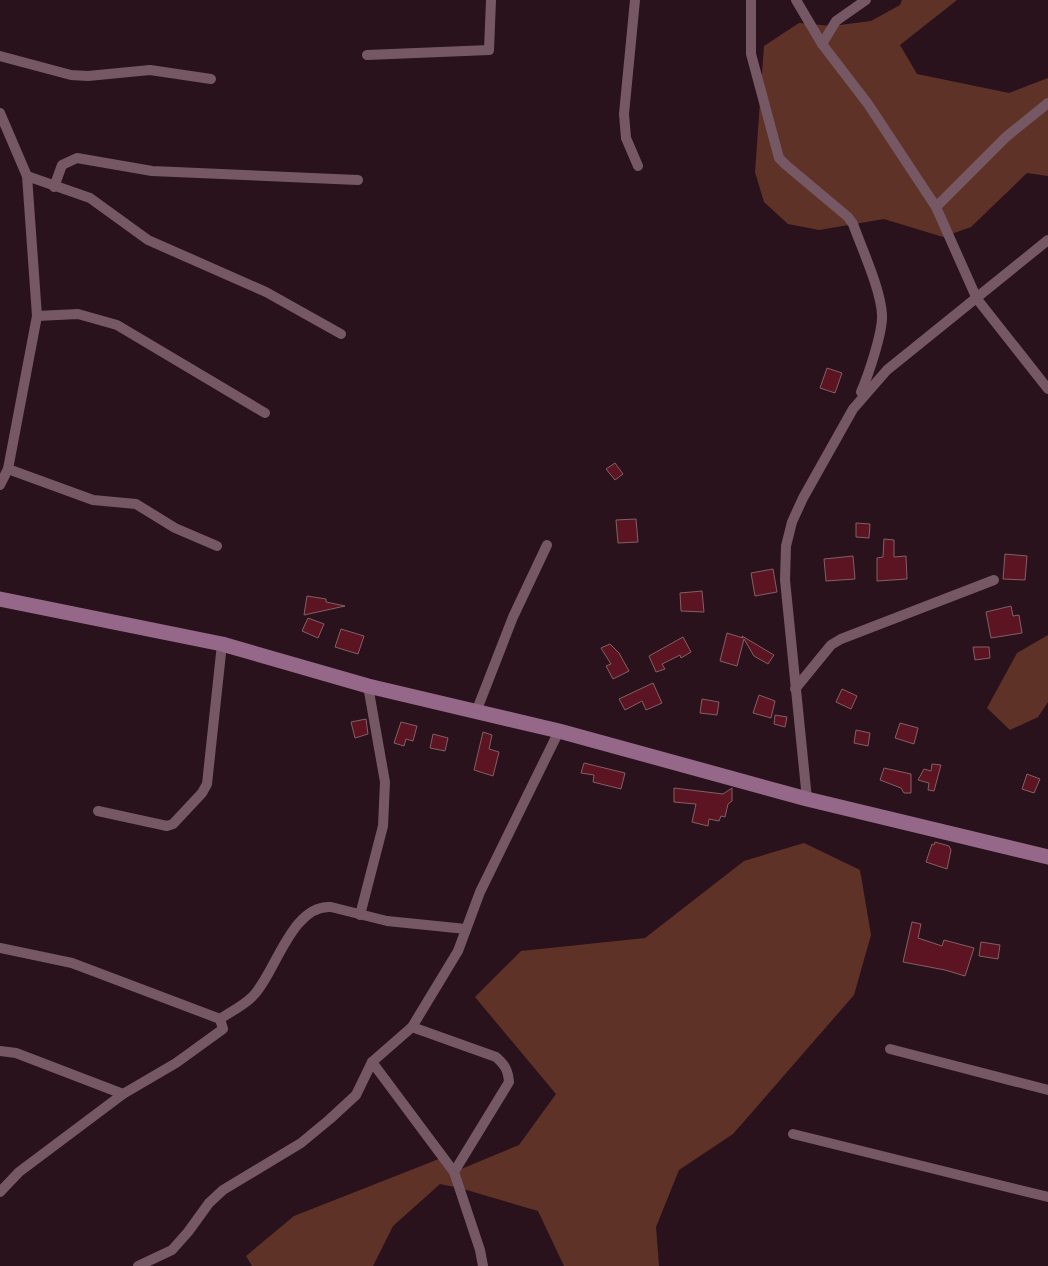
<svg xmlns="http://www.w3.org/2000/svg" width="1048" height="1266" font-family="'Space Grotesk',sans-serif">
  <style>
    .green { fill: #5f3228 }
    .building { fill: #5c1423; stroke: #816063 }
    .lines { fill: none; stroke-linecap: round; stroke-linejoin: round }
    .minor { stroke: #755864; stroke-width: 10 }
    .primary { stroke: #95688a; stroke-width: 15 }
  </style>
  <rect width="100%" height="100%" fill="#2a121d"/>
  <g class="green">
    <polygon points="902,0 957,0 900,45 917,74 1009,93 1048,78 1048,176 1027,173 971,227 943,237 884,219 819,230 788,224 764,202 755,172 764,46 799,23 832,26 871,21 900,5"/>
    <polygon points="1048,635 1048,702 1038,717 1010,730 987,708 1017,653"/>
    <polygon points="804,843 860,870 871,935 854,995 733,1134 679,1170 656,1227 659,1266 564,1266 538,1211 460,1188 440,1184 393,1226 373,1266 252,1266 246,1256 294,1216 444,1157 454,1172 519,1145 556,1094 475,997 521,951 645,938 744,861"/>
  </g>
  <g class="building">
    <polygon points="827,368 842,373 835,393 820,388"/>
    <polygon points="615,463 623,474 615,480 606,469"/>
    <polygon points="636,519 638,542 618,543 616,520"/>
    <polygon points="856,523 870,524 869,538 856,537"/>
    <polygon points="884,539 894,540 894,557 906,556 907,579 877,581 877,558 883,557"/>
    <polygon points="1005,554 1027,556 1025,580 1003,579"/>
    <polygon points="853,556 855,579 826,581 824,559"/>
    <polygon points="773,569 777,592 755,596 751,573"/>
    <polygon points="702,591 704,612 681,611 680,593"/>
    <polygon points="307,596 326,599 326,602 345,606 304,615"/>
    <polygon points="1011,606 1013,616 1019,615 1022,633 991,638 986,612"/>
    <polygon points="308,618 324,624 318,638 302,631"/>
    <polygon points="341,629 364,636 358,654 335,647"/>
    <polygon points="727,633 743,638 742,636 774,655 768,664 754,656 744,639 737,666 720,661"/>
    <polygon points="683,637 691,652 681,658 680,655 662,664 665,669 656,672 649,656"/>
    <polygon points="610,644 619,653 629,671 613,679 606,666 611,664 601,648"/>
    <polygon points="973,647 989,647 990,658 975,660"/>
    <polygon points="653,683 662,703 646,710 642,701 625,710 619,699"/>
    <polygon points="842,689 857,696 851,709 836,702"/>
    <polygon points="759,695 775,701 771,718 753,713"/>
    <polygon points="702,699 719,702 717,715 700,713"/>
    <polygon points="775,715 787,717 785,727 774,724"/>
    <polygon points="366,719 368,734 355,738 351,722"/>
    <polygon points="401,722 417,726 413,741 406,739 404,746 394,743"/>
    <polygon points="900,723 918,728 914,744 895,738"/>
    <polygon points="856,730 870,733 868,746 854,743"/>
    <polygon points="483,732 492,735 489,749 499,752 493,776 474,770"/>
    <polygon points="433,734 448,738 445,751 430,748"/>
    <polygon points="584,763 625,773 621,789 593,782 594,775 581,773"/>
    <polygon points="932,764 941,765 934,791 928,790 929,783 918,780 924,769 931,771"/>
    <polygon points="884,768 911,774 911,793 904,793 901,788 880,780"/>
    <polygon points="1027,774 1040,779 1034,793 1022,789"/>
    <polygon points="674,788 723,794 732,788 732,801 728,804 725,817 721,816 719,821 709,819 708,826 692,822 696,804 674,802"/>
    <polygon points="935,842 949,846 951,850 947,869 926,862 932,844 934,845"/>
    <polygon points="912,922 921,924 918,938 942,946 944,940 974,948 965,976 945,970 903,962"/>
    <polygon points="981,942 1000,945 998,959 979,956"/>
  </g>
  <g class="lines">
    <g class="minor">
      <polyline points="635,0 624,114 626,138 638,166"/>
      <path d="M751,0V54L779,158L786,165L848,217L853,224C862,249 881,290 882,315C883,332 868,376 861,392"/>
      <polyline points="796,0 822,44 868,104 936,207 977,299 1048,389"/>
      <polyline points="822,44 836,21 866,0"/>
      <polyline points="367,55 489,50 491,0"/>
      <polyline points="0,56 71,75 88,76 150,70 211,79"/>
      <polyline points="0,113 27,176 37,316 8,469 0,485"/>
      <polyline points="27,176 90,198 148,240 266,292 341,334"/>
      <polyline points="54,187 62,165 77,158 152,171 358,180"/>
      <polyline points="936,207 1006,137 1048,103"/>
      <polyline points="37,316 78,314 117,325 265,413"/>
      <polyline points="8,469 93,500 136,504 175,528 217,546"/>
      <polyline points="795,689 831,645 841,639 994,580"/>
      <polyline points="476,712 513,617 547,545"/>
      <polyline points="807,799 785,580 786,546 792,522 803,498 853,409 887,370 1048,240"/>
      <polyline points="98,811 167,826 173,824 202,793 207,784 222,644"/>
      <polyline points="360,915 383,826 385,782 368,686"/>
      <polyline points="0,948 72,963 220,1019"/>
      <path d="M412,1027L496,1057C505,1065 508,1070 509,1082L454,1172"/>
      <polyline points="890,1049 1048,1090"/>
      <polyline points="0,1051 16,1053 123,1094"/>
      <polyline points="372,1062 454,1172 480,1250 483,1266"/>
      <polyline points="793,1134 1048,1197"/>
      <path d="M0,1192L19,1172L123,1094L176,1063L223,1029L220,1019C230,1012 243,1006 252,997C275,975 291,904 331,907L387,921L466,929"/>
      <polyline points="138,1266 172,1250 188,1232 209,1203 223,1190 301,1143 330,1119 356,1095 372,1062 412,1027 458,951 480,892 559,731"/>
    </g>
    <polyline class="primary" points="0,599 222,644 368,686 559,731 807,799 1048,857"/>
  </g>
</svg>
